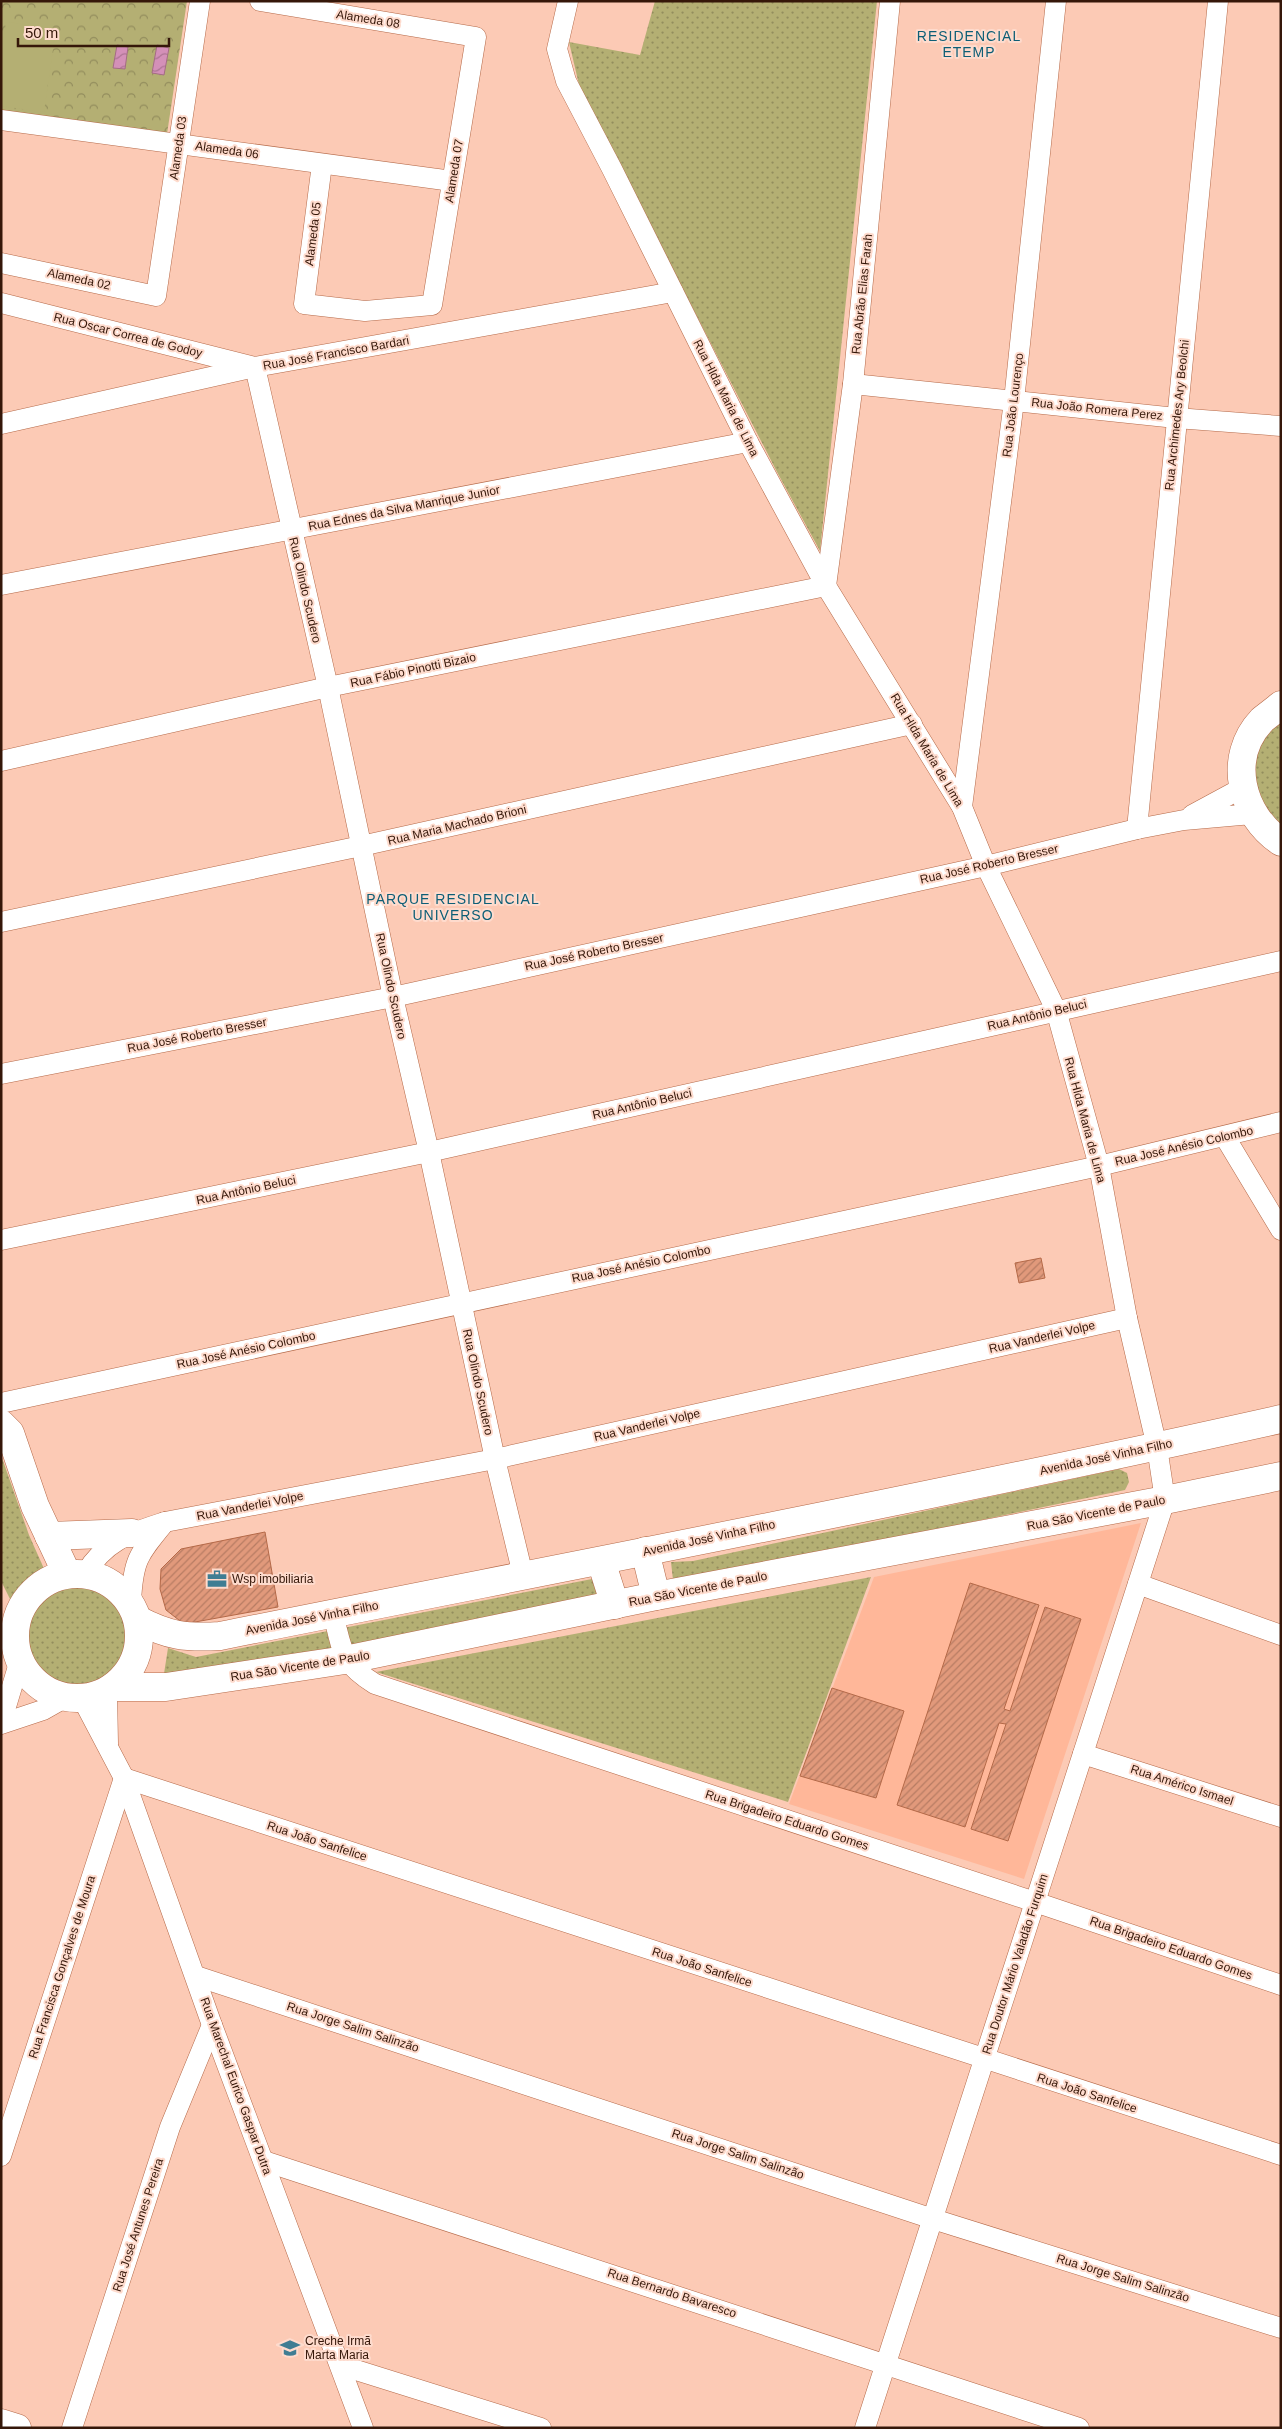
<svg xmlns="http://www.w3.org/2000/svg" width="1282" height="2429" font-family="Helvetica,sans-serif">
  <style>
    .built { fill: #ffb799; fill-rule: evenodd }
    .grass { fill: url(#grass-dots) }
    .park { fill: url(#park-crowns) }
    .garden { fill: #b4af73 }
    .water { fill: url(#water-waves); stroke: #a46c84 }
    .building { fill: url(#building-hatch); stroke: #b46948 }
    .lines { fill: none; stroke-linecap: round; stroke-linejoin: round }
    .street-casing { stroke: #b56948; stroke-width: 21 }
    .secondary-casing { stroke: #b56948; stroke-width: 29 }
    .street { stroke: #fff; stroke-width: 20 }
    .secondary { stroke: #fff; stroke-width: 28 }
    .labels { text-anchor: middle; stroke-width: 4; stroke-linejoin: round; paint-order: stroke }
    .street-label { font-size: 12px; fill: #351709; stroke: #fedbcd }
    .poi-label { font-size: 12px; fill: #351709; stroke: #fedbcd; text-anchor: start }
    .neighbourhood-label { font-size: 14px; letter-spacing: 1px; fill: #0d5e76; stroke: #fedbcd }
  </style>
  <defs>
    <pattern id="grass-dots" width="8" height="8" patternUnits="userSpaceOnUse" patternTransform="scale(1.25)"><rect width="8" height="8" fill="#b4af73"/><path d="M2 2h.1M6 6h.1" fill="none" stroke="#938d5d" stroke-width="1.8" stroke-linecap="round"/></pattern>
    <pattern id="park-crowns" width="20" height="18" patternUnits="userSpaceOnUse" patternTransform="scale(1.25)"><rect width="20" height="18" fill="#b4af73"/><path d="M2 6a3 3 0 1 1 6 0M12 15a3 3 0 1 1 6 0" fill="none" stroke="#938d5d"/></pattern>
    <pattern id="water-waves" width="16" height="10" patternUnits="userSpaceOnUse" patternTransform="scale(1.25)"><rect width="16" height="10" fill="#d490b8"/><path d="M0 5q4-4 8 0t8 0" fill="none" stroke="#ad7594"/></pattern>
    <pattern id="building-hatch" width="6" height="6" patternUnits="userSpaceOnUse" patternTransform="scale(1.25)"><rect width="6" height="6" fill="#e1997b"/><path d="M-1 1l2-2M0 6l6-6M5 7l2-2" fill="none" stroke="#b77c63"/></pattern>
  </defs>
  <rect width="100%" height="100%" fill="#fccab5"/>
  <path class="built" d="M1141,1523L1024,1879L789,1804L874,1577ZM970,1583L1004,1709L1010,1711L1045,1607L1081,1619L1007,1841L971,1828L1006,1724L999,1723L965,1827ZM832,1688L904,1711L876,1798L800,1775Z"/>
  <g class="grass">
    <polygon points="655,1 877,1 820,551 777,472 580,89 569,42 640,55"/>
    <polygon points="1281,715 1281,829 1258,805 1253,751"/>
    <polygon points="1,1455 29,1535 45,1571 24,1585 11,1601 1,1581"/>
    <polygon points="1119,1469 1127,1473 1129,1482 1125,1490 680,1583 673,1580 671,1562 693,1561"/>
    <polygon points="871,1577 788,1802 376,1672"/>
    <polygon points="597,1578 602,1598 163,1680 168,1648 196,1657"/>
    <circle cx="77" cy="1637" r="51"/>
  </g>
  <polygon class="park" points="1,1 187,1 167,134 1,112"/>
  <polygon class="garden" points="6,22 56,28 44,112 1,106 1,56"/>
  <g class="water">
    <polygon points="117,45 128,47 125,69 113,68"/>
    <polygon points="157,45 169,48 164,75 152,73"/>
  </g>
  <g class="building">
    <polygon points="1041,1258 1045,1278 1019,1283 1015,1263"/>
    <polygon points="265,1532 278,1607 184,1624 166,1610 160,1589 161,1569 181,1549"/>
    <polygon points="970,1583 1039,1605 1004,1709 1010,1711 1045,1607 1081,1619 1008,1841 971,1829 1006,1724 999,1723 965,1827 897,1805"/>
    <polygon points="832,1688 904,1711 876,1798 800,1776"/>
  </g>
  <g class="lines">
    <defs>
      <g id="street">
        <polyline points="260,1 476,37 432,305 365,311 304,304 322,164"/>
        <polyline points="568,1 557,49 566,81 612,169 748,442 826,586 962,807 986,866 1056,1010 1099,1166 1127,1318 1157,1447 1165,1500 865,2428"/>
        <polyline points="1,120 452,181"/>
        <polyline points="1,263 156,296 200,1"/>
        <polyline points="1,303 255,367 328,687 393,997 429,1152 495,1459 523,1575"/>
        <polyline points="853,384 1176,418 1281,426"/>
        <polyline points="1,424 255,367 673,292"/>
        <polyline points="1,585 748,442"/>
        <polyline points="1,761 328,687 826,586 853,384 890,1"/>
        <polyline points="962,807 1014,401 1056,1"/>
        <polyline points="1192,815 1242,788"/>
        <polyline points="1137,829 1218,1"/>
        <polyline points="1,922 361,846 912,724"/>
        <polyline points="1,1074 393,997 986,866 1137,829 1184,820 1252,814"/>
        <polyline points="1225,1137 1281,1230"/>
        <polyline points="1,1240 429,1152 1281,961"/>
        <polyline points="1,1403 1099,1166 1281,1122"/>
        <path d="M85,1574C106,1540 128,1534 165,1522L495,1459L1127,1318"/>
        <polyline points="1138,1584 1281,1635"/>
        <path d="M131,1602C133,1560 138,1555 165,1522"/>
        <path d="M333,1614C343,1651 340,1662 375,1684L1035,1902L1281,1985"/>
        <polyline points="107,1691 108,1744"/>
        <polyline points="82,1698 124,1778 212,2025 363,2428"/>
        <polyline points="1,1723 20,1660"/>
        <polyline points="1,1724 43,1710 66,1697"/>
        <polyline points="1083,1754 1281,1817"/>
        <polyline points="196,1976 933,2219 1281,2328"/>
        <polyline points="1,2156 124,1778 1281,2155"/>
        <polyline points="264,2161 1079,2428"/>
        <polyline points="340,2365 541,2428"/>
        <polyline points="72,2428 170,2127 212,2025"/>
      </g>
      <g id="secondary">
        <path d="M1281,705C1275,710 1268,715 1262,720C1226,758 1241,815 1281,842"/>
        <polyline points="1,1424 10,1433 35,1506 67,1574"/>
        <polyline points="49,1536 132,1533"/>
        <polyline points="645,1551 656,1596"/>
        <polyline points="601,1561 615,1605"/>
        <circle cx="77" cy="1636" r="62"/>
        <path d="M138,1620C169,1636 185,1638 220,1636C574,1565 928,1498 1281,1419"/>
        <polyline points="113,1687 166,1687 345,1660 656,1596 1165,1500 1281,1476"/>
        <polyline points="1,2423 17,2428"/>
      </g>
    </defs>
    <use href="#street" class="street-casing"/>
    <use href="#secondary" class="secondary-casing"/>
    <use href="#street" class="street"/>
    <use href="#secondary" class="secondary"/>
  </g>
  <defs>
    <symbol id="office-bare" viewBox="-9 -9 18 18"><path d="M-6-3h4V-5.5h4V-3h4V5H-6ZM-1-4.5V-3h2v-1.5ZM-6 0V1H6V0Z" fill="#3f7d93" stroke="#fedbcd" stroke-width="2.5" paint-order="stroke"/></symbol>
    <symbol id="school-bare" viewBox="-9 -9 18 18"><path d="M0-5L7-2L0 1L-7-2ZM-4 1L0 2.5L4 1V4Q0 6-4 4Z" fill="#3f7d93" stroke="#fedbcd" stroke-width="2.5" paint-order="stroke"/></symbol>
  </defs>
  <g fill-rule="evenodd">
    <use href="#office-bare" x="203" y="1565" width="28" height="28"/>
    <use href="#school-bare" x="276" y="2334" width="28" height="28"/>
  </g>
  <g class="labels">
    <g class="street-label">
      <text transform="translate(368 19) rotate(9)" y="4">Alameda 08</text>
      <text transform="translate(178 148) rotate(-82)" y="4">Alameda 03</text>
      <text transform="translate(227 150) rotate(8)" y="4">Alameda 06</text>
      <text transform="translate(454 171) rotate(-81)" y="4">Alameda 07</text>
      <text transform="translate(313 234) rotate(-83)" y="4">Alameda 05</text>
      <text transform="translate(79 279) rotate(12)" y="4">Alameda 02</text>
      <text transform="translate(862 294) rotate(-84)" y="4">Rua Abrão Elias Farah</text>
      <text transform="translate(128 335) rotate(14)" y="4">Rua Oscar Correa de Godoy</text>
      <text transform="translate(336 353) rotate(-10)" y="4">Rua José Francisco Bardari</text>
      <text transform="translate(726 398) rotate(63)" y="4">Rua Hlda Maria de Lima</text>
      <text transform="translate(1013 405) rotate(-83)" y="4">Rua João Lourenço</text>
      <text transform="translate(1097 409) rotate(6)" y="4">Rua João Romera Perez</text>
      <text transform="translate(1177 415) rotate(-84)" y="4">Rua Archimedes Ary Beolchi</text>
      <text transform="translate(404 508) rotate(-11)" y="4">Rua Ednes da Silva Manrique Junior</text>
      <text transform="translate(305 590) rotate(77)" y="4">Rua Olindo Scudero</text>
      <text transform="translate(413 670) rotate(-12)" y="4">Rua Fábio Pinotti Bizaio</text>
      <text transform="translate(927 750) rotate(59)" y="4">Rua Hlda Maria de Lima</text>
      <text transform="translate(457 825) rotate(-13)" y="4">Rua Maria Machado Brioni</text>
      <text transform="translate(989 864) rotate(-13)" y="4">Rua José Roberto Bresser</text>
      <text transform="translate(594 952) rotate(-12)" y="4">Rua José Roberto Bresser</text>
      <text transform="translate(391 986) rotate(78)" y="4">Rua Olindo Scudero</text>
      <text transform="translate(1037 1015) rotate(-13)" y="4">Rua Antônio Beluci</text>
      <text transform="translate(197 1035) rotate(-11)" y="4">Rua José Roberto Bresser</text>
      <text transform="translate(642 1104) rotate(-13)" y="4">Rua Antônio Beluci</text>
      <text transform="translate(1085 1120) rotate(75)" y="4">Rua Hlda Maria de Lima</text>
      <text transform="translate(1184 1146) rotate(-13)" y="4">Rua José Anésio Colombo</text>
      <text transform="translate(246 1190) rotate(-12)" y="4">Rua Antônio Beluci</text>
      <text transform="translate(641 1264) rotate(-12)" y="4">Rua José Anésio Colombo</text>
      <text transform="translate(1042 1337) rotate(-13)" y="4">Rua Vanderlei Volpe</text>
      <text transform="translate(246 1350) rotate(-12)" y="4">Rua José Anésio Colombo</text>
      <text transform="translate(478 1382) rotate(78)" y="4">Rua Olindo Scudero</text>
      <text transform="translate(647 1425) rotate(-13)" y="4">Rua Vanderlei Volpe</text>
      <text transform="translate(1106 1457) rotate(-12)" y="4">Avenida José Vinha Filho</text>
      <text transform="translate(250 1506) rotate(-11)" y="4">Rua Vanderlei Volpe</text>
      <text transform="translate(1096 1513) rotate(-11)" y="4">Rua São Vicente de Paulo</text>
      <text transform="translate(709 1538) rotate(-12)" y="4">Avenida José Vinha Filho</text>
      <text transform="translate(698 1589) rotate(-11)" y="4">Rua São Vicente de Paulo</text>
      <text transform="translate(312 1618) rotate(-11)" y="4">Avenida José Vinha Filho</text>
      <text transform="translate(300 1666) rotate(-9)" y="4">Rua São Vicente de Paulo</text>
      <text transform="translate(1182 1785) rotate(18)" y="4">Rua Américo Ismael</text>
      <text transform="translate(787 1820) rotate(18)" y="4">Rua Brigadeiro Eduardo Gomes</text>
      <text transform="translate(317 1841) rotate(18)" y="4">Rua João Sanfelice</text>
      <text transform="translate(1171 1948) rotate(19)" y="4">Rua Brigadeiro Eduardo Gomes</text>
      <text transform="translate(1015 1964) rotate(-72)" y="4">Rua Doutor Mário Valadão Furquim</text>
      <text transform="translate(62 1967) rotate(-72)" y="4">Rua Francisca Gonçalves de Moura</text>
      <text transform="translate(702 1967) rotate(18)" y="4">Rua João Sanfelice</text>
      <text transform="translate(353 2027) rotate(18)" y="4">Rua Jorge Salim Salinzão</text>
      <text transform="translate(236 2086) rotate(70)" y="4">Rua Marechal Eurico Gaspar Dutra</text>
      <text transform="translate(1087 2093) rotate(18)" y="4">Rua João Sanfelice</text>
      <text transform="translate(738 2154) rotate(18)" y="4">Rua Jorge Salim Salinzão</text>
      <text transform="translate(138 2225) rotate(-72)" y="4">Rua José Antunes Pereira</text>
      <text transform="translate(1123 2278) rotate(17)" y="4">Rua Jorge Salim Salinzão</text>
      <text transform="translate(672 2293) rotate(18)" y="4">Rua Bernardo Bavaresco</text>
    </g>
    <g class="poi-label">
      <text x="232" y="1583">Wsp imobiliaria</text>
      <text x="305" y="2345">Creche Irmã<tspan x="305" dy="14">Marta Maria</tspan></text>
    </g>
    <g class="neighbourhood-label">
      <text x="969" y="41">RESIDENCIAL<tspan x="969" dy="16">ETEMP</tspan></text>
      <text x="453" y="904">PARQUE RESIDENCIAL<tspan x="453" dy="16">UNIVERSO</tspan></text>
    </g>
  </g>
  <rect width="1282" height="2429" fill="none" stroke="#351709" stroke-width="5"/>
  <path d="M18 38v8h151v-8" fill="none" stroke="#351709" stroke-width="2.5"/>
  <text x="25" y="38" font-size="15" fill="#351709" stroke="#fedbcd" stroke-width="4" paint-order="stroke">50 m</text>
</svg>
